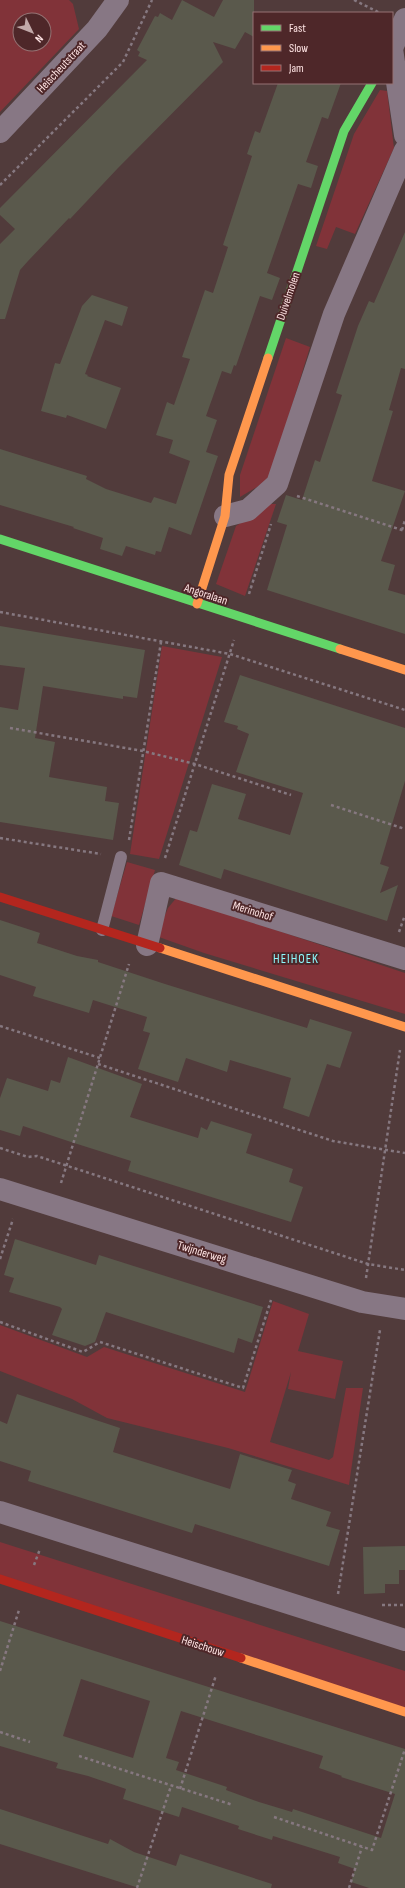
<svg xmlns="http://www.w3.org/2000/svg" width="405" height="1888" font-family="'Sofia Sans Condensed',sans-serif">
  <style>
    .green { fill: #813339; fill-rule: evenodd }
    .building { fill: #5a594c; fill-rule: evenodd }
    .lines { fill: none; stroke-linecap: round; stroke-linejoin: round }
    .path { stroke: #867880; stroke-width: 2.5; stroke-dasharray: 3 3; stroke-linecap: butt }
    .lane { stroke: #877784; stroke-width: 12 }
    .street { stroke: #877784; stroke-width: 22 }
    .fast { stroke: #63d668; stroke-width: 9 }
    .slow { stroke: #ff974d; stroke-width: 9 }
    .jam { stroke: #b3261e; stroke-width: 9 }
    .labels { text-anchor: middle; stroke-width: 4; stroke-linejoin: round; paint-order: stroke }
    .street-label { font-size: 12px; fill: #ffe4e4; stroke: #4e2729 }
    .neighbourhood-label { font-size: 13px; letter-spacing: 1px; fill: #8df9fd; stroke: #4e2729 }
  </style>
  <rect width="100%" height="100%" fill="#513b3b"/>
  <g class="green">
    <path d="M0,0H69L73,4L79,29L0,112ZM20,20H44V44H20Z"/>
    <polygon points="380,90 387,91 394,148 355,234 336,227 327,249 316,246 354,134"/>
    <polygon points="286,338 310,347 269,480 240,497 240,475"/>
    <polygon points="270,504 276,504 245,596 216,584 236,526"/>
    <polygon points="162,646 222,657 159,859 130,854"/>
    <polygon points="127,862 155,870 139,925 111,916"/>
    <polygon points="177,897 405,973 405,1014 204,953 156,936 168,908"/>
    <polygon points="273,1301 309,1314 298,1351 343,1361 335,1399 288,1389 291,1372 270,1442 329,1460 333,1457 346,1388 363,1388 349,1485 228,1448 107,1418 72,1399 0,1371 0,1325 87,1357 104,1347 245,1392"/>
    <polygon points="0,1542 405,1671 405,1708 0,1577"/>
  </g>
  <g class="building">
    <polygon points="182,0 214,17 223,0 254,0 254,37 245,32 235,49 213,42 223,62 118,168 70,219 69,218 28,261 20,270 5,319 0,319 0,244 15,229 0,215 0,208 147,60 138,56 140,52 137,50 155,16 158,17 160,13 172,20"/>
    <polygon points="278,83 341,83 328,119 322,117 306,162 318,166 311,188 298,184 267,273 280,278 272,300 260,296 236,366 234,365 231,374 222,371 206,416 217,420 206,452 218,456 191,535 169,527 161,552 156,551 155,555 126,546 122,556 100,549 103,538 73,528 74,527 0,505 0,449 87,476 86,479 106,489 151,503 154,497 176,504 190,461 169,453 173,440 156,435 167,402 174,405 190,359 182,357 205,290 213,293 228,247 223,245 252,156 247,154 255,131 260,133"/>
    <polygon points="405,232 405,369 401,368 389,410 393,411 372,481 405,491 381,561 395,565 388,590 405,595 405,634 267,590 287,525 277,522 286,495 302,500 315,460 320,462 342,395 336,393 358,326 369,301 374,303"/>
    <polygon points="92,295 128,307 122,326 105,320 85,374 88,375 87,376 121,388 106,429 67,415 66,418 41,411 55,363 60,364 82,306"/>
    <polygon points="0,626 145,650 137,698 123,696 123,699 43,686 35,738 55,742 49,777 107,787 105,801 119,803 113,840 0,822 0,707 18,710 25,668 0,665"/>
    <polygon points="240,675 405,728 405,781 380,864 389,867 380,893 398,885 387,921 224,869 221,879 179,865 190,830 197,832 212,784 246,794 238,819 290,835 303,793 236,772 249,734 237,729 238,726 224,722"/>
    <polygon points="0,920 40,933 37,943 77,956 98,960 98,962 165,984 307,1028 310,1019 352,1032 340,1068 327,1064 309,1117 283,1108 291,1078 230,1060 227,1072 186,1058 178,1082 138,1069 150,1033 143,1031 147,1017 93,1000 89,1013 33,996 36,987 0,975"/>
    <polygon points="68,1057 142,1084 130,1117 198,1138 201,1127 207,1130 211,1121 252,1134 246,1153 293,1169 289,1182 303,1187 291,1222 128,1171 131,1161 71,1142 23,1126 20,1136 0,1130 0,1098 7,1078 48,1091 51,1080 60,1083"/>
    <polygon points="15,1239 96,1265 99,1255 263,1307 252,1343 238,1338 234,1353 106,1312 95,1342 85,1346 52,1335 62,1309 60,1307 9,1292 14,1278 4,1275"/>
    <polygon points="17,1394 120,1428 113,1452 230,1489 240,1454 292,1470 288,1481 296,1484 291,1499 331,1512 326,1526 340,1530 329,1566 195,1524 192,1533 28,1481 31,1471 0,1461 0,1421 7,1424"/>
    <polygon points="405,1546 405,1570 399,1570 399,1584 385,1584 385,1593 364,1594 363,1547"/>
    <path d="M0,1621L405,1749V1888H369L351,1882L355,1869L338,1863L340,1857L273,1836L272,1840L238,1829L239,1826L182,1807L179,1817L123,1799L126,1789L88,1776L56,1768L58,1763L0,1746ZM81,1679L150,1701L133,1758L63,1736ZM181,1711L323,1756L319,1768L342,1776L341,1777L395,1794L381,1838L293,1809L292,1812L259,1802L226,1790L227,1787L176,1770L179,1762L166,1758Z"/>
    <polygon points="0,1809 108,1844 110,1839 134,1852 176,1866 180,1854 272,1884 271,1888 139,1888 0,1844"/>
  </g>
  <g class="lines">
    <g class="path">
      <polyline points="354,0 380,13"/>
      <polyline points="0,185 123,62 152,0"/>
      <polyline points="297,496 405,531"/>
      <polyline points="402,530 405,520"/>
      <polyline points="249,594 271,524"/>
      <polyline points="0,612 230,654 405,710"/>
      <polyline points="10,728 143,751 195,764 291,795"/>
      <polyline points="331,805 405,829"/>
      <polyline points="0,838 101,854"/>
      <polyline points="129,840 161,642"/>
      <polyline points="165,858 234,640"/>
      <polyline points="399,932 405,915"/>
      <polyline points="0,1026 100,1058"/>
      <polyline points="98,1064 333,1141 405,1153"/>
      <polyline points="0,1148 28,1157 37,1156 368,1264 405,1270"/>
      <polyline points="61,1183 129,964"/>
      <polyline points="0,1259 13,1219"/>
      <polyline points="366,1278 400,1050"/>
      <polyline points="0,1322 83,1352 100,1342 243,1388 271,1300"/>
      <polyline points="34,1565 40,1549"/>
      <polyline points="338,1594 380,1330"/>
      <polyline points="382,1605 405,1605"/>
      <polyline points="0,1671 19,1610"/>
      <polyline points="0,1732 30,1742"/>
      <polyline points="79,1756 233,1805"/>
      <polyline points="180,1789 216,1675"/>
      <polyline points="274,1817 372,1850 405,1749"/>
      <polyline points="137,1888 171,1786"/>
      <polyline points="349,1888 362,1847"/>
    </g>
    <polyline class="lane" points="102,930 121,857"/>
    <g class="street">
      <polyline points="392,48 405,19"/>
      <polyline points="392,49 405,135"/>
      <polyline points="0,132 97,29 118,0"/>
      <polyline points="225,516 248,510 277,484 334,314 405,150"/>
      <polyline points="147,945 161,883 405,959"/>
      <polyline points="0,1189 362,1302 405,1309"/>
      <polyline points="0,1512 405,1640"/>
    </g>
    <g class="fast">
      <polyline points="268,358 344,131 372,83"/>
      <polyline points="0,539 340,649"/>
    </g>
    <g class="slow">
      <polyline points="197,604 225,516 229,475 268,358"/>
      <polyline points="340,649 405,670"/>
      <polyline points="160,948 405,1027"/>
      <polyline points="241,1658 405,1712"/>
    </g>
    <g class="jam">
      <polyline points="0,897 160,948"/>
      <polyline points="0,1579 241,1658"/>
    </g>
  </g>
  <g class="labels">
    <g class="street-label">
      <text transform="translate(61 67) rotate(-47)" y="4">Heischeutstraat</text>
      <text transform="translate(288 296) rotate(-71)" y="4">Duivelmolen</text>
      <text transform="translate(206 594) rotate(18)" y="4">Angoralaan</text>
      <text transform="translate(253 911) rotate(17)" y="4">Merinohof</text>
      <text transform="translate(202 1252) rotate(17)" y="4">Twijnderweg</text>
      <text transform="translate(203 1646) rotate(18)" y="4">Heischouw</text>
    </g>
    <g class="neighbourhood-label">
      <text x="296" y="963">HEIHOEK</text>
    </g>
  </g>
  <rect x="253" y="12" width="140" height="72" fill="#4e2729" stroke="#957374"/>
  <rect x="261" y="25" width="20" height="6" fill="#63d668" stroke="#957374"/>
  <text x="289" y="32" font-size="12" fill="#ffe4e4">Fast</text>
  <rect x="261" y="45" width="20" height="6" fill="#ff974d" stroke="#957374"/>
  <text x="289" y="52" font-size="12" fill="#ffe4e4">Slow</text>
  <rect x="261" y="65" width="20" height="6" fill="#b3261e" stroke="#957374"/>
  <text x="289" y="72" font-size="12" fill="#ffe4e4">Jam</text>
  <g transform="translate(32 32) rotate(133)"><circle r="19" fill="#4e2729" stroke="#957374"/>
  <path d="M0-3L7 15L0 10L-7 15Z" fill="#c2a9a9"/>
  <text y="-6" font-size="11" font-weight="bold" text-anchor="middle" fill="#ffe4e4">N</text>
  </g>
</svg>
